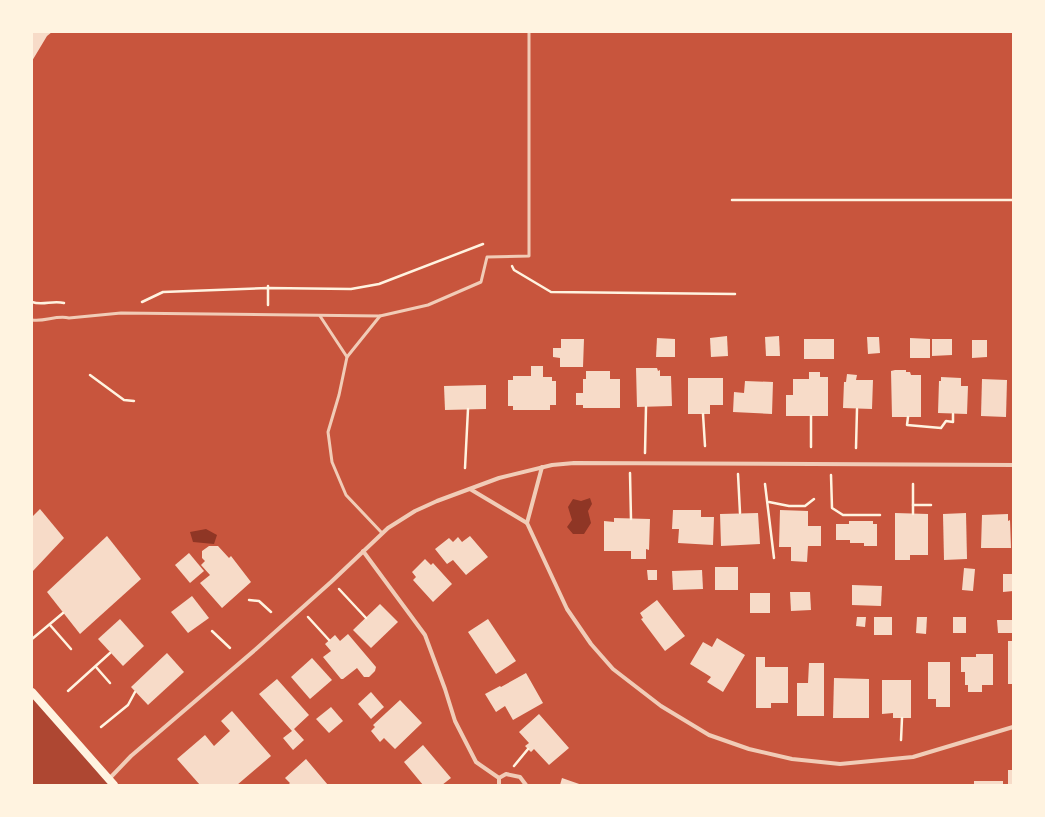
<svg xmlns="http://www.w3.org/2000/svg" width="1045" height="817" font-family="Literata,serif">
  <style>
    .green { fill: #ae4732 }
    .water { fill: #8f3625 }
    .building { fill: #f7dbc8 }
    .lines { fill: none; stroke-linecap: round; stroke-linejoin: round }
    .path { stroke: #fff3e0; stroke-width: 2.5 }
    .service { stroke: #f1ccb7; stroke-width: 3 }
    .minor { stroke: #f1ccb7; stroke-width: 4 }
    .secondary { stroke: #fff3e0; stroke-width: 8 }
  </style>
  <rect width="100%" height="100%" fill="#c8553d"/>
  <polygon class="green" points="32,692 114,785 32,785"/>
  <g class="water">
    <polygon points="590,498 592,504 588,511 591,523 584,534 573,534 567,527 572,520 568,507 573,499 581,501"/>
    <polygon points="206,529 217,535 214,544 193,542 190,532"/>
  </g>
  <g class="building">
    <polygon points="32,32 52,32 47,36 32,61"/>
    <polygon points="727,336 728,356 711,357 710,338"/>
    <polygon points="779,336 780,356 766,356 765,337"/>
    <polygon points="867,337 879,337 880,353 868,354"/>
    <polygon points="657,338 675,339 675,357 656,357"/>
    <polygon points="910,338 930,339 930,358 910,358"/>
    <polygon points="561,339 584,339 583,367 560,367 560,358 553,357 553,348 561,348"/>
    <rect x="804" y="339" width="30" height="20"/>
    <polygon points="932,339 952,339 952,355 932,356"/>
    <polygon points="972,340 987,340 987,357 972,358"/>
    <polygon points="531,366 543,366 543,377 552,377 552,381 556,381 556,405 550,405 550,410 513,410 513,406 508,406 508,380 513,380 513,376 531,376"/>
    <polygon points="636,368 657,368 658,371 660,370 660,376 671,376 672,406 637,407"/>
    <polygon points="895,370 906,370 906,372 910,372 911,375 921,375 921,417 892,417 891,371"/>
    <polygon points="586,371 610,371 610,379 620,379 620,408 583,408 583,405 576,405 576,393 583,393 583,379 586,379"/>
    <polygon points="809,372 820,372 820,377 828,377 828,416 786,416 786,395 793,395 793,379 809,379"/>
    <polygon points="847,374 857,375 856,380 873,380 872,409 843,408 844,382 846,382"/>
    <polygon points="941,377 961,378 961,386 968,386 967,414 938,413 939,381 941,381"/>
    <polygon points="688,378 723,378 723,405 710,405 710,414 688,414"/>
    <polygon points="982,379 1007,380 1006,417 981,416"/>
    <polygon points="745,381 773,382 772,414 733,412 734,392 744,393"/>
    <polygon points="486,385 486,409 445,410 444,386"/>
    <polygon points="40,509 64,538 32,572 32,517"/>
    <polygon points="673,510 701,510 701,517 714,517 713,545 678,543 679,529 672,529"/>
    <polygon points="780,510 808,511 808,526 821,526 821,546 808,546 807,562 791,561 791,547 779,547"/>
    <polygon points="758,513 760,544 721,546 720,514"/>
    <polygon points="895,513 928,514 928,555 910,555 910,560 895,560"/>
    <polygon points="966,513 967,559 944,560 943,514"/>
    <polygon points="1008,514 1008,521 1010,520 1011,548 981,548 982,515"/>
    <polygon points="614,518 650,519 649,550 646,549 646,559 631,559 631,551 604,551 604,521 614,522"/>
    <polygon points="849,521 873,521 873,524 877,524 877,546 864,546 864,543 850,543 850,540 836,540 836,524 849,524"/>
    <polygon points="107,536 141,579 80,634 47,592"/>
    <polygon points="470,536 488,557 466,575 453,560 447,564 435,549 449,538 453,542 458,537 462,542"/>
    <polygon points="209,546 218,546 229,558 231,556 251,582 222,608 200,583 210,575 201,565 205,561 202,558 202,551"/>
    <polygon points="189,553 204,571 190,583 175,565"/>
    <polygon points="425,559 431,565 433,563 452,584 433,602 413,580 416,577 412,572"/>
    <rect x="715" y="567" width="23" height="23"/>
    <polygon points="964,568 975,569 973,591 962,590"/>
    <polygon points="647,570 657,570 657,580 648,580"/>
    <polygon points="702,570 703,589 673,590 672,571"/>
    <polygon points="1003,574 1013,574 1013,591 1003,592"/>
    <polygon points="852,585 882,586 881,606 852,605"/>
    <polygon points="790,592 810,592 811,610 791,611"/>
    <rect x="750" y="593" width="20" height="20"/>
    <polygon points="192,596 209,618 188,633 171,612"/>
    <polygon points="657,600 685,636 665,651 641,619 643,618 640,613"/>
    <polygon points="380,604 398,622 371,648 353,630"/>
    <polygon points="857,617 866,617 865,627 856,626"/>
    <rect x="874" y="617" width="18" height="18"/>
    <polygon points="917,617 927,617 926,634 916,633"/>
    <rect x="953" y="617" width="13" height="16"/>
    <polygon points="120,619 144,646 123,666 98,639"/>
    <polygon points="488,619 516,661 496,674 468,632"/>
    <polygon points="997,620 1013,620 1013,633 998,633"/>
    <polygon points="348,634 376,667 375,671 369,677 364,677 357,668 343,679 341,679 323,657 331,651 325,644 335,635 340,641"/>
    <polygon points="717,638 745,655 723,692 707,682 711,677 690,664 703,642 712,647"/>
    <rect x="1008" y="641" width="5" height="43"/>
    <polygon points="167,653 184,672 148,705 131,687"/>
    <polygon points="976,654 993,654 993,685 982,685 982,692 968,692 968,685 965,685 965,672 961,672 961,657 976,657"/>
    <polygon points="756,657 765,657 765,667 788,667 788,703 771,703 771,708 756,708"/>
    <polygon points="312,658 332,680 310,699 291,677"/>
    <polygon points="928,662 950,662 950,707 936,707 936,699 928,699"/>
    <polygon points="809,663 824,663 824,716 797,716 797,683 808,683"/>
    <polygon points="526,673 543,703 513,720 505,706 496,712 485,694 500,686 501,687"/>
    <polygon points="834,678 869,679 869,718 833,718"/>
    <polygon points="277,679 309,715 294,729 304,740 293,750 283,738 292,731 259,694"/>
    <polygon points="882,680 911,680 911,718 893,718 893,713 882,714"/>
    <polygon points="371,692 384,707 371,719 358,704"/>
    <polygon points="400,700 422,723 395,749 384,738 380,742 371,731 375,727 373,725"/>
    <polygon points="331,707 343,721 329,733 316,719"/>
    <polygon points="232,711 271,756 237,785 200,785 177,759 205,735 214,746 230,731 221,721"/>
    <polygon points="539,714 569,748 549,765 534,749 531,752 525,746 529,743 519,732"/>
    <polygon points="423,745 451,778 442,785 423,785 404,762"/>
    <polygon points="306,759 328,785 288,785 290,783 285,778"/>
    <rect x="1008" y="770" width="5" height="15"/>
    <polygon points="562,778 582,785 560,785"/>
    <rect x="974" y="781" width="29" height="4"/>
  </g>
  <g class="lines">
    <g class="path">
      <polyline points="732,200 1013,200"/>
      <polyline points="512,266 514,270 551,292 735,294"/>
      <polyline points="268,286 268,305"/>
      <path d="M32,302C43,306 52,300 64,303"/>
      <polyline points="142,302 163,292 268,288 351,289 379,284 483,244"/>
      <polyline points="90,375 124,400 134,401"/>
      <polyline points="703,414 705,446"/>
      <polyline points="811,416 811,447"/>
      <polyline points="908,417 907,425 941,428 946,421 953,422 953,414"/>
      <polyline points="856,448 857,409"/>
      <polyline points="645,453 646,407"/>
      <polyline points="465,468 468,409"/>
      <polyline points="630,473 631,519"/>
      <polyline points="738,474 740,513"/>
      <polyline points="831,475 832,508 843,515 880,515"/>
      <polyline points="765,484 774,558"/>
      <polyline points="769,502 789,506 805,506 814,499"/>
      <polyline points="913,505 931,505"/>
      <polyline points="913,514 913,484"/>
      <polyline points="339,589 366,618"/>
      <polyline points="249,600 259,601 271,612"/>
      <polyline points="308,617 329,640"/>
      <polyline points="50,625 71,649"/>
      <polyline points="212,631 230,648"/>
      <polyline points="32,639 63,613"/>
      <polyline points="96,667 110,683"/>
      <polyline points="68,691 110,653"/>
      <polyline points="101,727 128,705 135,692"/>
      <polyline points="901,740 902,718"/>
      <polyline points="514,766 528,749"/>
    </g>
    <g class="service">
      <polyline points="320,316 347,357"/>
      <path d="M32,320C45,322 56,315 69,318L121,313L380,316"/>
      <polyline points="382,533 346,495 332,462 328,432 339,395 347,357 380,316 428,305 481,282 487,257 529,256 529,32"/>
    </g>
    <g class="minor">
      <polyline points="470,489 527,523 567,609 591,644 613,669 661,706 709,735 749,749 792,759 840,764 913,757 1013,727"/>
      <polyline points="527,523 542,467"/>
      <polyline points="363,551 425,635 445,689 455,721 476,762 499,778"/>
      <polyline points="499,778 506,774 520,777 526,785"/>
      <polyline points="499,778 499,785"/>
      <polyline points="109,779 131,756 256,649 331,582 388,528 415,511 437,501 499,478 552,465 574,463 1013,465"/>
    </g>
    <polyline class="secondary" points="32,692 114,785"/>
  </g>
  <rect width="1045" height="817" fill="none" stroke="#fff3e0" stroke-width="66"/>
</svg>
